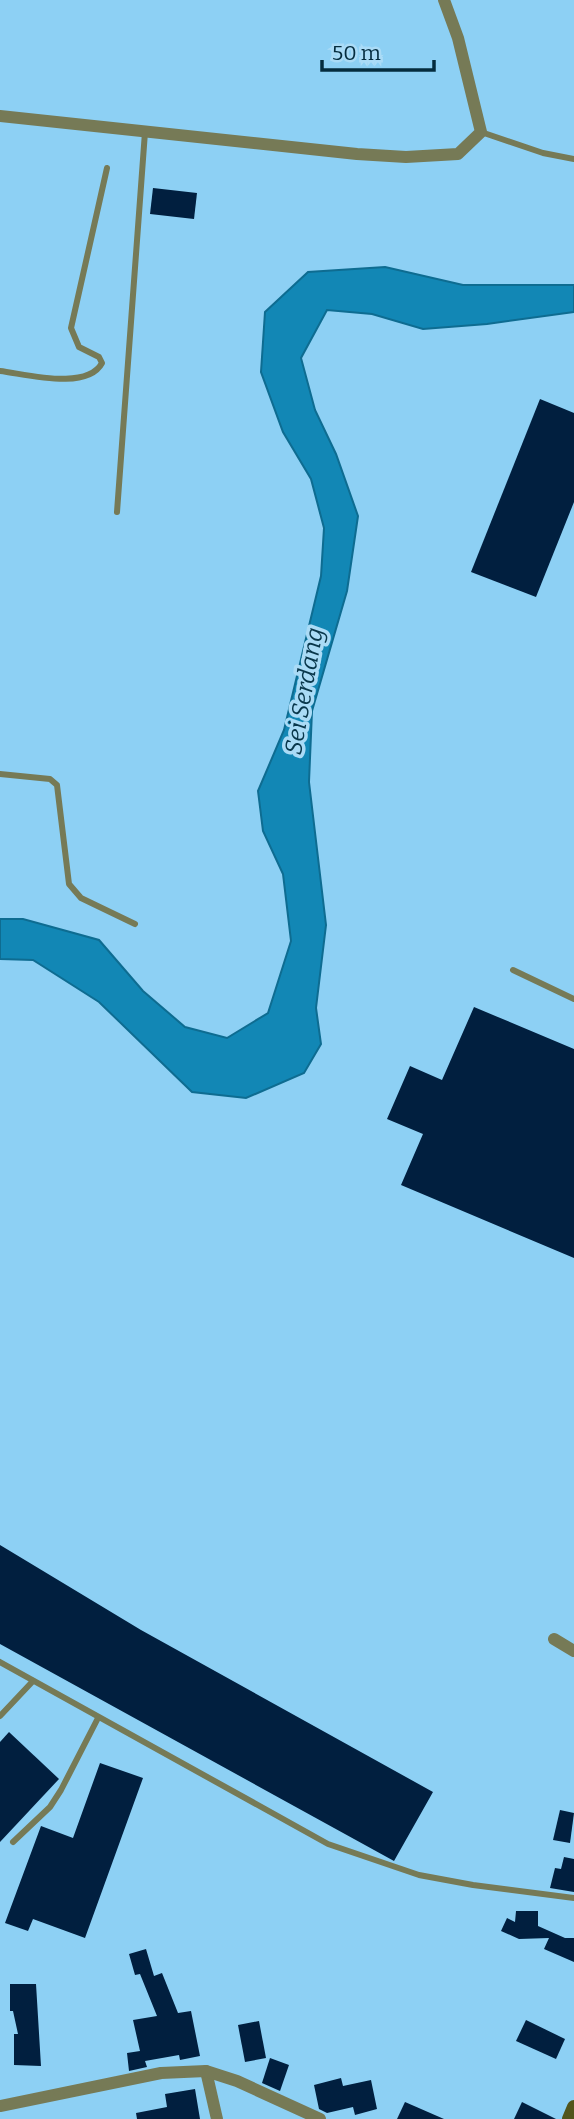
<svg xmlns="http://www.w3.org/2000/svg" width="574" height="2119" font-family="Bitter,serif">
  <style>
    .water { fill: #1287b5; stroke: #0e6c91; stroke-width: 2 }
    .building { fill: #011f3f }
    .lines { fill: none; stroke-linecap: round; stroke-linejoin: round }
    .lane { stroke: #767a56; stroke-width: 6 }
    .street { stroke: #767a56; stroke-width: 12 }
    .secondary { stroke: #51551b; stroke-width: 14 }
    .labels { text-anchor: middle; stroke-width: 7; stroke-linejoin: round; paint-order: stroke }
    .water-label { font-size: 24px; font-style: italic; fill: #09374b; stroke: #aadbf6 }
  </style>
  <rect width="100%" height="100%" fill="#8dd0f4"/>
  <polygon class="water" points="385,267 463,285 574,285 574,312 487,324 423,329 372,314 327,310 301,358 315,410 336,454 358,516 347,591 312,711 309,782 326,925 316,1008 321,1044 304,1073 246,1098 192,1092 99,1002 33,960 0,959 0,919 23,919 99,940 143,991 185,1027 227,1038 268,1013 291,941 283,874 263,831 258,791 284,730 321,576 324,528 311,479 283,432 261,372 265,312 308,272"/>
  <g class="building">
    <polygon points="153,188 197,193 194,219 150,214"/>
    <polygon points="540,399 574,413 574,502 536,597 471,572"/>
    <polygon points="474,1007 574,1049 574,1258 401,1185 423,1134 387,1119 410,1066 442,1080"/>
    <polygon points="0,1545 141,1630 433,1792 394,1861 0,1644"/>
    <polygon points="9,1732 59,1779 0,1842 0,1742"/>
    <polygon points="100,1763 143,1778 85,1938 33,1919 28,1931 5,1923 41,1826 73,1838"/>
    <polygon points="560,1810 574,1813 570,1843 553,1840"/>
    <polygon points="564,1857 574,1859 574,1892 550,1888 555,1868 561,1869"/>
    <polygon points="516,1911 538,1911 538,1926 565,1938 574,1938 574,1962 544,1949 549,1938 519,1939 501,1931 507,1918 515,1922"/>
    <polygon points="146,1949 154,1976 162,1973 178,2013 191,2011 200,2056 180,2060 179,2055 145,2061 147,2067 129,2071 127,2053 140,2051 133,2020 157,2016 140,1974 135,1975 129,1954"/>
    <polygon points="10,1984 36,1984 41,2066 14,2065 14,2034 18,2034 13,2011 10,2011"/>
    <polygon points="526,2020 565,2039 556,2059 516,2041"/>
    <polygon points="259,2021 266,2058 245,2062 238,2025"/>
    <polygon points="270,2058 289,2065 280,2091 262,2083"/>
    <polygon points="341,2078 343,2086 371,2080 377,2109 355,2115 353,2107 327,2113 319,2109 314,2085"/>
    <polygon points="195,2089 200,2119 137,2119 136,2113 167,2107 165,2094"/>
    <polygon points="405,2102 444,2119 397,2119"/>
    <polygon points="522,2102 556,2119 514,2119"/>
  </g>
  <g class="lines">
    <g class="lane">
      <polyline points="481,132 543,153 574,159"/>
      <path d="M0,371C26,374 87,391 102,363L99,357L79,347L71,328L107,168"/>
      <polyline points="117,512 145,132"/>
      <polyline points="0,774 50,779 57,785 69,884 81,898 135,924"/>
      <polyline points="513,970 574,999"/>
      <polyline points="0,1662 328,1844 419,1875 473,1885 574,1898"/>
      <polyline points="0,1716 33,1681"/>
      <polyline points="13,1842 50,1807 61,1790 98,1718"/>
    </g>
    <g class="street">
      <polyline points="0,116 357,154 406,157 458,154 481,132 458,38 444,0"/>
      <polyline points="554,1639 574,1651"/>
      <polyline points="206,2071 217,2119"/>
      <polyline points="0,2106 161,2073 206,2071 237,2081 320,2119"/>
    </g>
    <polyline class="secondary" points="569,2119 574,2107"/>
  </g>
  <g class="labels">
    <g class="water-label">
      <text transform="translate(304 691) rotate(-80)" y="8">Sei Serdang</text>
    </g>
  </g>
  <path d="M322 60v10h112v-10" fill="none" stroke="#042c3e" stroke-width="3.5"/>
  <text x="332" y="60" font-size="21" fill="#042c3e" stroke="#aadbf6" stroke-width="5" paint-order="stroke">50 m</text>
</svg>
